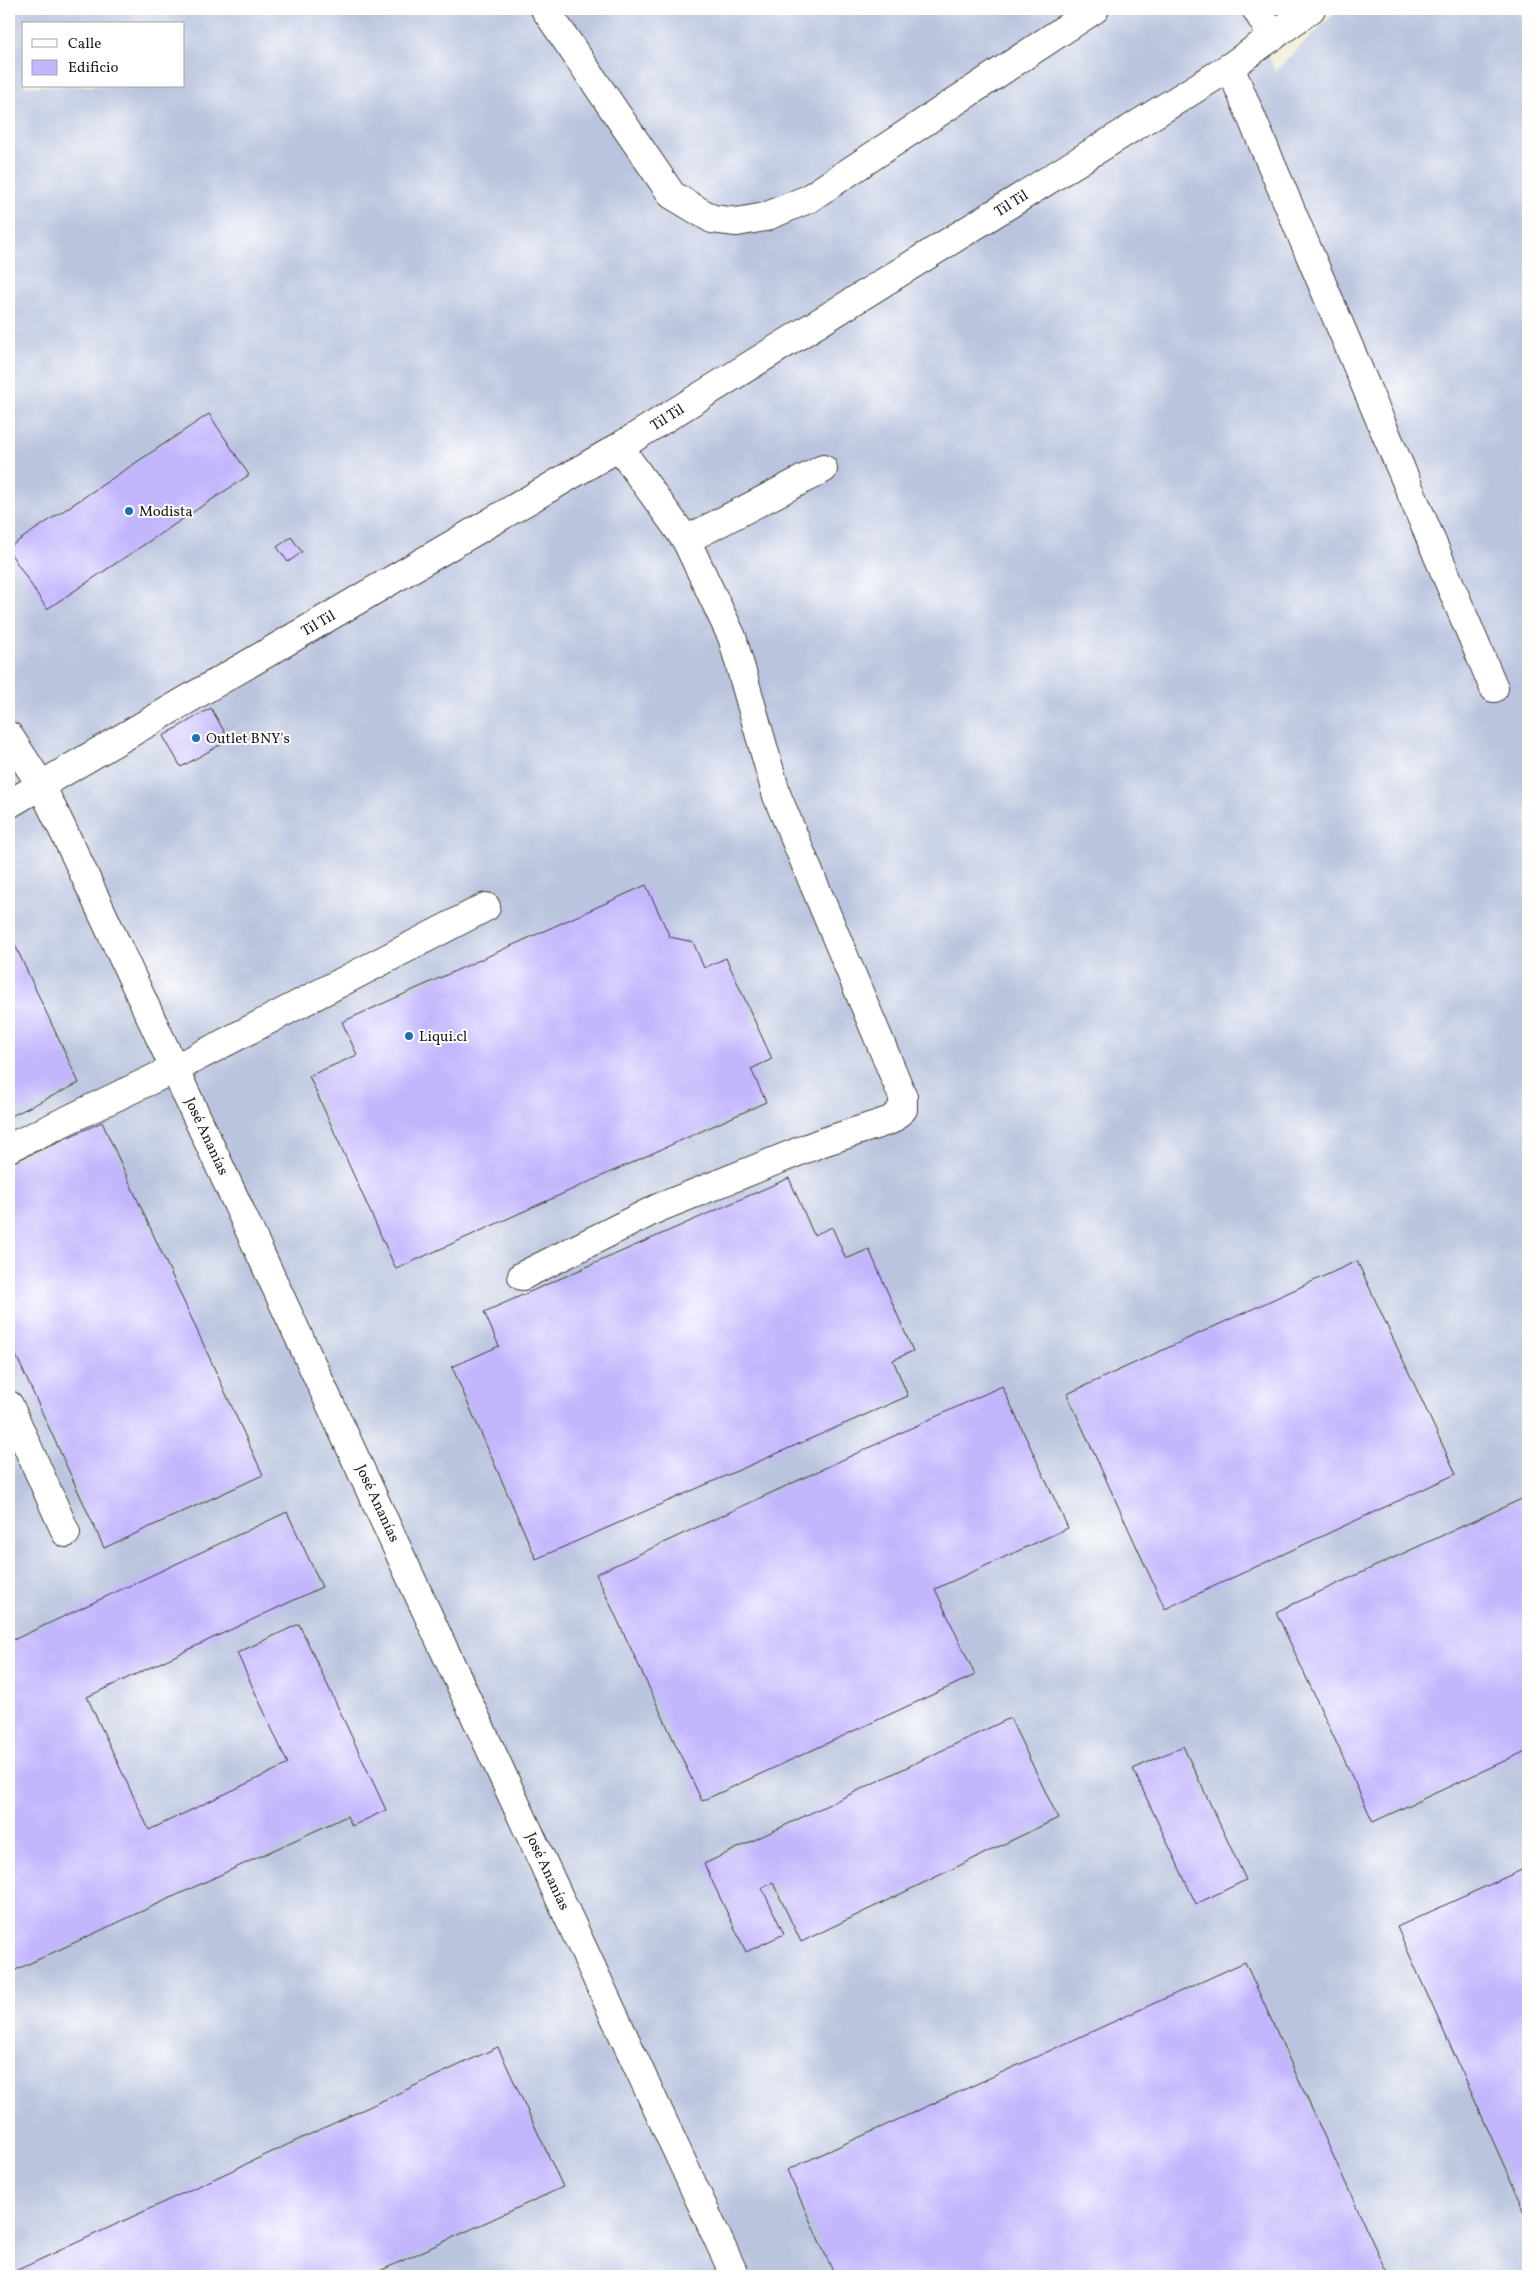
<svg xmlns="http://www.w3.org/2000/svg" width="1537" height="2285" font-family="Vollkorn,serif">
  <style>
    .industrial { fill: #bac4de; fill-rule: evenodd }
    .building { fill: #c3b6fd }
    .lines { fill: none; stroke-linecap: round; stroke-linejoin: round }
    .minor-casing { stroke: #3c3b37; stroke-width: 30 }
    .minor { stroke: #fff; stroke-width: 28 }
    .poi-dot { fill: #1f6fb2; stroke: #fff; stroke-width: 2 }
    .labels { text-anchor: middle; stroke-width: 4; stroke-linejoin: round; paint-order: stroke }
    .street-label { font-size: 15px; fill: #1c1c1c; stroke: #fff }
    .poi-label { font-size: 15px; fill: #1c1c1c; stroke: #fff; text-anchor: start }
  </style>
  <rect width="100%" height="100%" fill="#fff"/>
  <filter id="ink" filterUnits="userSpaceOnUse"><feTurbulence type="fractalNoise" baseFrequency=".02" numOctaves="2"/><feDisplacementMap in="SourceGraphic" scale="10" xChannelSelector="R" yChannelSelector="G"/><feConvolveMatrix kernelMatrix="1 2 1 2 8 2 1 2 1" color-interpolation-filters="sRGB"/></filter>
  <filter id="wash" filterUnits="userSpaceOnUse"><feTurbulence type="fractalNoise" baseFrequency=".0096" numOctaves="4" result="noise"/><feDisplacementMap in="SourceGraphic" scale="20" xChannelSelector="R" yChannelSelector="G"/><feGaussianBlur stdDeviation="1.12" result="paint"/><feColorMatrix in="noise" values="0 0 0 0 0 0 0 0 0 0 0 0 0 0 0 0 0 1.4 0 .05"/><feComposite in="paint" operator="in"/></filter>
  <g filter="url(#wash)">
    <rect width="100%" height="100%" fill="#eee9cf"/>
    <path class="industrial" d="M9,9H1250L1275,71L1339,9H1528V2276H9ZM24,24H184V86H24Z"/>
    <g id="blocks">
      <g class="building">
        <polygon points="209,414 249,475 47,609 9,551 9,547"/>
        <polygon points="291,537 302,552 288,562 277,547"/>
        <polygon points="211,708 229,740 181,767 163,736"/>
        <polygon points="646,885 670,937 693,942 704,968 726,958 772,1059 751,1069 766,1102 396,1269 309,1076 357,1055 342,1022"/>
        <polygon points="9,932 79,1083 9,1117"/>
        <polygon points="102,1122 263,1475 104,1548 9,1340 9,1164"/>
        <polygon points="789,1178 814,1235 832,1227 846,1259 869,1249 913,1351 893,1360 908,1396 536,1559 452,1367 499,1346 484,1312"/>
        <polygon points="1357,1261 1456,1474 1165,1609 1067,1394"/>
        <polygon points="1002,1386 1068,1528 935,1589 975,1675 702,1801 596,1574"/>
        <polygon points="1528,1496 1528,1750 1373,1822 1276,1612"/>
        <polygon points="287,1512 322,1587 87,1697 149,1830 288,1764 237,1653 299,1624 386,1810 352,1826 347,1816 9,1973 9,1642"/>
        <polygon points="1010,1718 1058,1818 801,1942 773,1883 762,1888 784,1934 746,1952 704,1864"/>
        <polygon points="1183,1746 1246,1880 1196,1904 1133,1769"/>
        <polygon points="1528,1867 1528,2219 1397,1927"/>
        <polygon points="1245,1962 1388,2276 835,2276 787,2170"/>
        <polygon points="498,2047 563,2187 369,2276 9,2276 9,2274"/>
      </g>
    </g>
  </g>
  <g filter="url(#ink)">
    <use href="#blocks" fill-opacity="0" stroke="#3c3b37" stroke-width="1"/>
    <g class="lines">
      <defs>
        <g id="minor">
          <polyline points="545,9 672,195 712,219 737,222 765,217 808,199 1095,9"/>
          <polyline points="1256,9 1273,37"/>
          <polyline points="1230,67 1494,688"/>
          <polyline points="686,540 823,469"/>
          <polyline points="9,736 41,785 77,859 735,2276"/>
          <polyline points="9,804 619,447 1230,67 1311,9"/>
          <polyline points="9,1148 176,1068 486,907"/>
          <polyline points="522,1276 658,1208 820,1143 891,1120 903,1109 903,1097 777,796 732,637 686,540 619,447"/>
          <polyline points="9,1405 66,1533"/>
        </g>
      </defs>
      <use href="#minor" class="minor-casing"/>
      <use href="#minor" class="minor"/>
    </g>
  </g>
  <g class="poi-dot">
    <circle cx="129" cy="511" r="5"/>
    <circle cx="196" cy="738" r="5"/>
    <circle cx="409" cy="1036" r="5"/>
  </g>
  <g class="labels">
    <g class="street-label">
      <text transform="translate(1011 203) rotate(-32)" y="5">Til Til</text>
      <text transform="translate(667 417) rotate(-32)" y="5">Til Til</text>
      <text transform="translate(318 623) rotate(-30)" y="5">Til Til</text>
      <text transform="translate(207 1136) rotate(65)" y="5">José Ananías</text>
      <text transform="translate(378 1503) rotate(65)" y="5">José Ananías</text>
      <text transform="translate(548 1871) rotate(65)" y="5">José Ananías</text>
    </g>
    <g class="poi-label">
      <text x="139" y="516">Modista</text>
      <text x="206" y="743">Outlet BNY's</text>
      <text x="419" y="1041">Liqui.cl</text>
    </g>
  </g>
  <rect width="1537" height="2285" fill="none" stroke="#fff" stroke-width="30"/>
  <rect x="22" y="22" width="162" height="65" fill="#ffffff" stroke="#a4a4a4"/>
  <rect x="32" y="39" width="25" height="8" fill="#ffffff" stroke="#a4a4a4"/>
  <text x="68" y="48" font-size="15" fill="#1c1c1c">Calle</text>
  <rect x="32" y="60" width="25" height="15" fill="#c3b6fd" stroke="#a4a4a4"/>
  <text x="68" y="72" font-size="15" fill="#1c1c1c">Edificio</text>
</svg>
